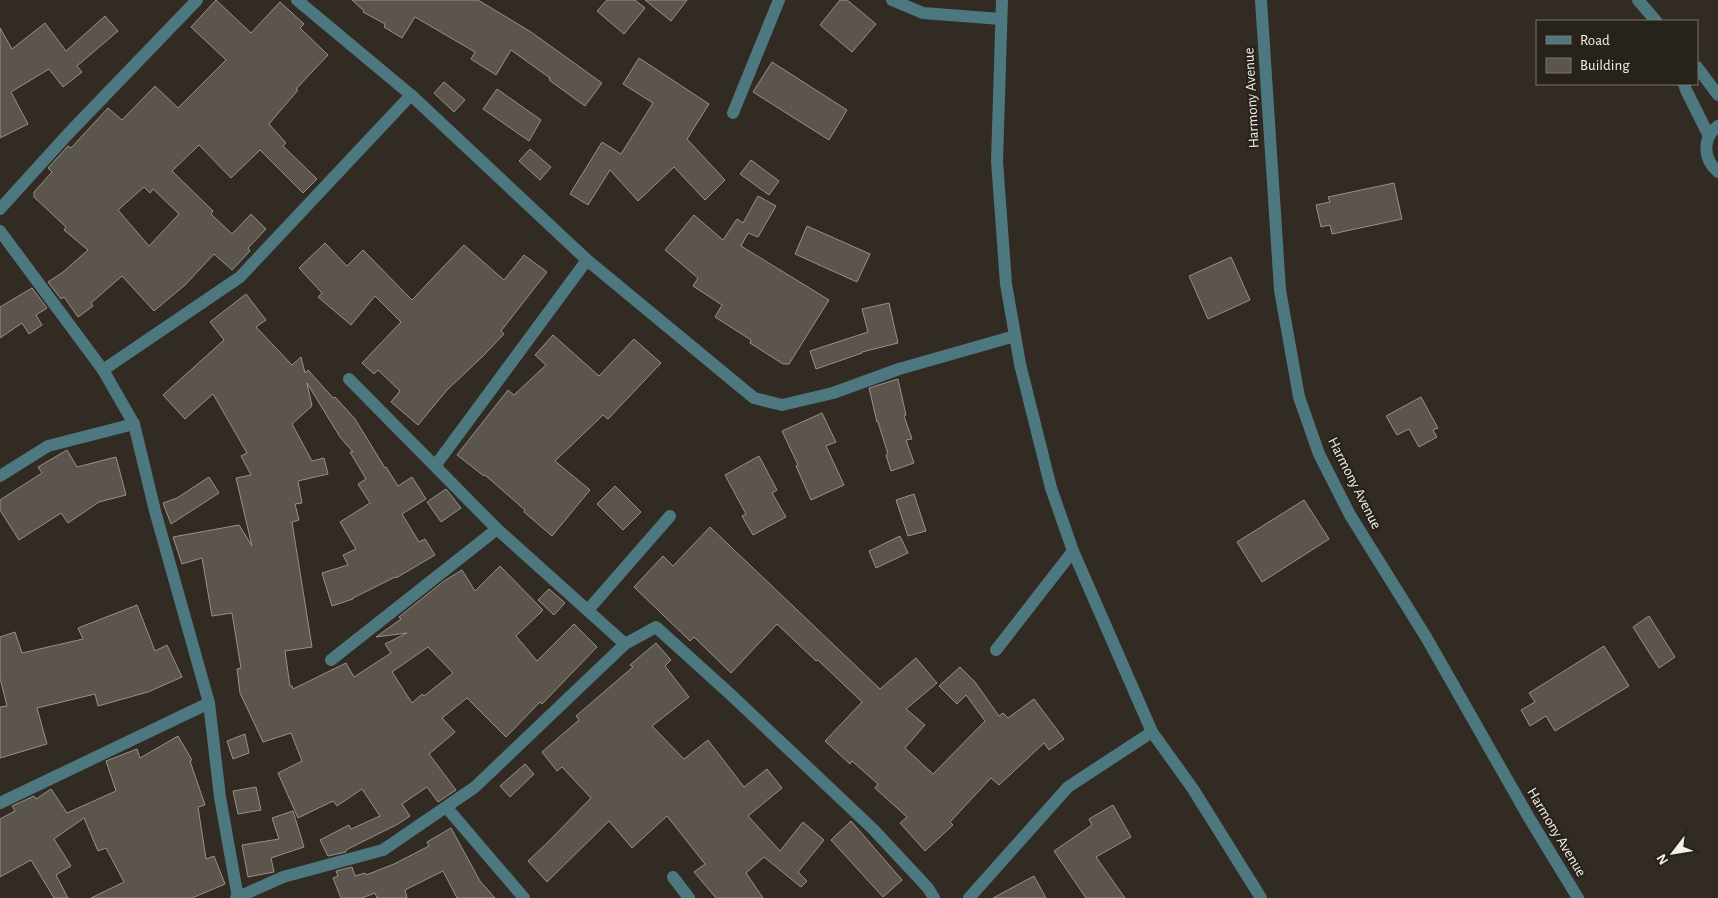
<svg xmlns="http://www.w3.org/2000/svg" width="1718" height="898" font-family="'Alegreya Sans',sans-serif">
  <style>
    .building { fill: #5c554d; stroke: #989188; fill-rule: evenodd }
    .lines { fill: none; stroke-linecap: round; stroke-linejoin: round }
    .minor { stroke: #4d787f; stroke-width: 12 }
    .labels { text-anchor: middle; stroke-width: 4.5; stroke-linejoin: round; paint-order: stroke }
    .street-label { font-size: 15px; fill: #f3efea; stroke: #27221a }
  </style>
  <rect width="100%" height="100%" fill="#312b24"/>
  <g class="building">
    <path d="M216,0L251,33L280,2L304,24L300,28L328,55L296,89L298,90L269,124L286,143L283,146L317,179L303,193L260,150L231,178L199,145L172,171L213,211L211,214L232,234L251,214L266,229L248,248L250,251L232,270L214,254L185,285L154,311L122,276L91,303L93,306L78,317L64,297L61,299L48,282L63,272L88,250L64,230L66,227L34,197V192L52,172L48,168L68,146L71,148L108,108L122,120L155,86L178,108L226,60L191,27ZM144,187L150,193L153,189L179,214L149,246L118,210Z"/>
    <polygon points="352,0 478,0 531,32 602,83 585,106 549,80 550,78 511,50 496,75 471,59 475,52 415,17 402,38 384,27 385,24 363,12 364,11"/>
    <polygon points="607,0 635,0 645,8 624,34 597,11"/>
    <polygon points="645,0 687,0 671,21"/>
    <polygon points="840,0 847,0 876,24 852,52 820,25"/>
    <polygon points="105,16 118,31 77,66 82,72 63,87 49,69 11,92 28,124 0,138 0,28 12,49 45,23 66,51"/>
    <polygon points="639,58 709,104 687,139 725,180 705,200 674,167 638,201 610,170 588,205 570,194 602,142 621,154 653,103 623,84"/>
    <polygon points="772,62 847,110 829,140 753,92"/>
    <polygon points="444,82 465,100 454,112 434,93"/>
    <polygon points="497,89 541,120 529,141 483,109"/>
    <polygon points="530,149 551,167 540,180 519,161"/>
    <polygon points="751,160 779,181 769,195 740,174"/>
    <polygon points="1394,183 1402,219 1332,234 1330,225 1321,227 1316,205 1330,202 1328,197"/>
    <polygon points="758,196 776,206 758,237 748,233 741,246 829,300 789,364 783,364 750,343 751,340 715,317 722,305 693,286 698,278 665,250 694,215 723,240 737,219 743,223"/>
    <polygon points="807,226 870,254 857,282 795,254"/>
    <polygon points="325,243 347,266 363,250 412,300 464,245 504,280 524,255 547,272 501,331 504,334 483,356 447,390 418,425 391,402 400,391 378,370 374,374 362,363 401,322 375,296 351,325 318,297 322,293 299,268"/>
    <polygon points="1231,257 1250,300 1208,319 1189,276"/>
    <polygon points="32,288 47,308 36,315 42,325 29,334 22,323 0,338 0,307"/>
    <path d="M246,294L266,320L256,327L292,365L301,357L305,373L308,370L333,398L335,397L355,419L385,468L386,467L398,486L412,477L426,499L402,514L419,542L425,539L435,555L396,578L395,577L353,598V599L332,606L322,573L348,565L343,555L356,549L340,522L370,503L358,484L366,479L350,452H353L340,437L307,383L312,406L292,424L312,461L324,458L328,474L298,481L302,503L295,504L299,520L292,522L312,647L285,651L290,686H292L293,689L346,663L354,677L391,653L385,644L407,633L376,637L401,619L399,617L444,581L462,570L475,591L500,566L543,610L516,636L537,661L574,624L597,647L542,704L540,702L506,737L467,698L442,718L455,732L429,754L456,790L438,802L427,787L402,804L410,816L398,824L346,850V852L328,856L320,840L349,825L351,829L380,816L362,789L337,806L333,801L298,818L278,773L302,761L291,733L263,742L240,693L237,669L241,668L232,613L212,616L202,558L182,564L173,537L239,525L252,546L236,478L251,475L241,456L247,453L213,394L185,419L163,395L224,340L210,322ZM428,647L453,673L424,696L422,694L412,703L392,672Z"/>
    <polygon points="889,303 898,343 862,352 862,353 816,369 810,351 868,332 862,309"/>
    <polygon points="553,335 599,376 634,339 661,363 608,419 603,415 555,461 590,490 552,536 524,512 525,510 485,475 484,476 457,455 508,390 514,395 546,365 535,355"/>
    <polygon points="898,379 906,415 904,416 912,439 906,440 914,463 891,471 886,455 888,454 878,422 877,422 869,388"/>
    <polygon points="1421,397 1438,428 1433,430 1437,437 1419,447 1409,429 1397,435 1386,416"/>
    <polygon points="822,413 836,442 826,446 844,485 811,500 796,466 798,465 782,431"/>
    <polygon points="67,450 77,467 116,457 126,495 99,502 68,523 61,513 19,540 0,510 0,500 42,473 38,467"/>
    <polygon points="759,456 777,490 772,493 786,517 753,535 742,516 746,514 725,475"/>
    <polygon points="209,477 219,493 171,524 163,503 177,498"/>
    <polygon points="615,486 641,512 623,530 597,504"/>
    <polygon points="446,489 461,508 441,522 427,502"/>
    <polygon points="914,494 926,531 908,536 896,500"/>
    <polygon points="1304,500 1329,539 1262,582 1237,542"/>
    <polygon points="710,527 880,689 916,658 937,683 906,709 925,725 905,748 933,774 985,721 966,695 957,704 939,686 960,667 975,682 999,716 1003,713 1008,718 1034,699 1064,739 1049,750 1044,743 999,785 991,778 950,822 953,825 925,851 900,823 907,817 875,788 878,784 852,761 850,764 825,741 862,702 818,660 816,661 777,624 731,673 694,637 690,641 634,587 663,556 673,566"/>
    <polygon points="900,536 908,553 876,568 869,551"/>
    <polygon points="549,589 565,603 554,615 538,600"/>
    <polygon points="137,605 155,651 167,645 182,677 148,692 98,706 95,694 37,708 47,744 0,758 0,707 7,706 0,678 0,637 15,632 22,653 83,639 78,628"/>
    <polygon points="1649,616 1675,657 1659,668 1633,627"/>
    <polygon points="656,643 671,660 665,666 689,697 652,726 684,759 708,740 744,787 767,769 782,788 748,816 780,851 803,822 824,840 798,872 807,881 801,887 764,857 746,873 763,898 716,898 694,872 705,864 667,816 632,848 609,821 547,882 528,861 548,842 591,798 562,767 557,771 542,752 579,720 576,716 633,667 630,665"/>
    <polygon points="1604,646 1629,686 1555,731 1546,716 1530,726 1521,710 1535,702 1529,693"/>
    <polygon points="245,734 249,753 233,759 227,741"/>
    <polygon points="178,736 192,760 190,761 205,805 198,807 206,859 214,856 225,884 192,898 91,898 124,882 106,848 98,851 84,818 54,839 71,866 56,875 68,898 54,898 31,860 0,877 0,819 15,811 12,806 34,796 36,799 51,789 67,813 116,791 106,761 137,749 140,758"/>
    <polygon points="525,764 534,774 510,797 500,786"/>
    <polygon points="256,787 261,810 238,814 233,791"/>
    <polygon points="1113,805 1131,837 1096,857 1125,898 1086,898 1054,851 1092,825 1089,819"/>
    <polygon points="293,811 304,847 271,858 274,872 248,877 242,845 279,839 272,818"/>
    <polygon points="851,821 902,880 883,897 831,840"/>
    <polygon points="451,828 480,881 495,898 457,898 443,871 405,890 407,898 377,898 375,893 362,898 341,898 333,878 338,876 336,871 352,867 355,876 365,873 366,875 394,864 429,846 427,842"/>
    <polygon points="1034,876 1046,898 993,898"/>
  </g>
  <g class="lines">
    <g class="minor">
      <polyline points="297,0 411,95 587,260 754,398 782,405 833,393 899,369 1015,336"/>
      <polyline points="892,0 923,13 1001,19"/>
      <polyline points="1002,0 997,161 1006,284 1020,364 1051,488 1073,551 1152,732 1193,789 1261,898"/>
      <polyline points="1261,0 1280,290 1299,397 1319,454 1350,515 1426,637 1528,816 1578,898"/>
      <polyline points="1638,0 1656,21"/>
      <polyline points="1697,67 1718,95"/>
      <polyline points="1684,84 1686,90 1709,136"/>
      <polyline points="733,113 779,0"/>
      <path d="M1718,126C1702,138 1703,159 1718,172"/>
      <polyline points="0,209 68,134 197,0"/>
      <polyline points="0,231 103,370 134,424 155,511 209,703 220,797 238,898"/>
      <polyline points="103,370 240,277 411,95"/>
      <polyline points="349,379 497,529 625,644"/>
      <polyline points="435,466 587,260"/>
      <polyline points="0,476 48,446 134,424"/>
      <polyline points="588,610 670,516"/>
      <polyline points="996,650 1073,551"/>
      <polyline points="331,660 497,529"/>
      <polyline points="0,803 209,703"/>
      <polyline points="447,808 524,898"/>
      <polyline points="673,877 689,898"/>
      <polyline points="236,898 283,877 383,850 475,787 625,644 656,627 729,693 873,829 928,888 934,898"/>
      <polyline points="969,898 1068,787 1152,732"/>
    </g>
  </g>
  <g class="labels">
    <g class="street-label">
      <text transform="translate(1251 98) rotate(-93)" y="5">Harmony Avenue</text>
      <text transform="translate(1355 483) rotate(63)" y="5">Harmony Avenue</text>
      <text transform="translate(1557 832) rotate(59)" y="5">Harmony Avenue</text>
    </g>
  </g>
  <rect x="1536" y="20" width="162" height="65" fill="#27221a" stroke="#79746d"/>
  <rect x="1546" y="36" width="25" height="8" fill="#4d787f" stroke="#79746d"/>
  <text x="1580" y="45" font-size="15" fill="#f3efea">Road</text>
  <rect x="1546" y="58" width="25" height="15" fill="#5c554d" stroke="#79746d"/>
  <text x="1580" y="70" font-size="15" fill="#f3efea">Building</text>
  <g transform="translate(1673 853) rotate(239)" stroke="#27221a" stroke-width="4" paint-order="stroke">
  <path d="M0-4L9 19L0 12L-9 19Z" fill="#f3efea"/>
  <text y="-8" font-size="14" font-weight="bold" text-anchor="middle" fill="#f3efea">N</text>
  </g>
</svg>
